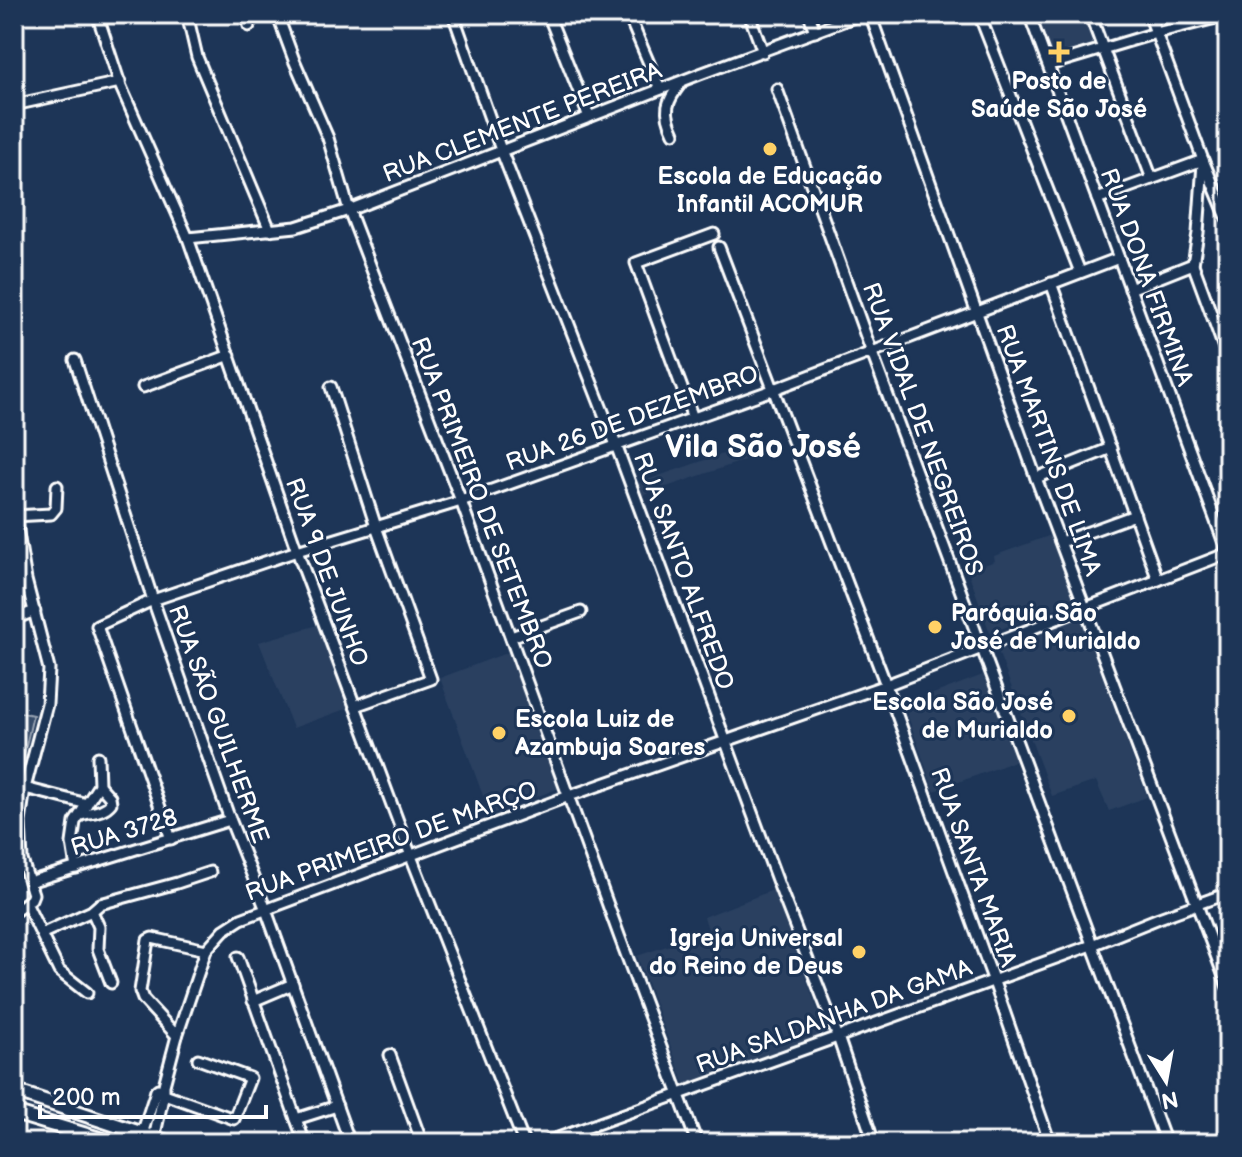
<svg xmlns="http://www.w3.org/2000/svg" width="1242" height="1157" font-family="'Balsamiq Sans',sans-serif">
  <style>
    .built { fill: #2a4161 }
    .green { fill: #364b69; stroke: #9aa5b4; stroke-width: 2 }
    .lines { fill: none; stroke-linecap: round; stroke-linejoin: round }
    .minor-casing { stroke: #fff; stroke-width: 15 }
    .major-casing { stroke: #fff; stroke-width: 18 }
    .minor { stroke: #1d3557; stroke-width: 9 }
    .major { stroke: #1d3557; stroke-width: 12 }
    .poi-dot { fill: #ffd166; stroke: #1d3557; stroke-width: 3 }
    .labels { text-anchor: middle; stroke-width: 6; stroke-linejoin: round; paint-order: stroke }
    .poi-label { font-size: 24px; font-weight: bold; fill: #fff; stroke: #1d3557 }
    .street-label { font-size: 24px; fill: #fff; stroke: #1d3557 }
    .district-label { font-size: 32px; font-weight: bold; fill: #fff; stroke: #1d3557 }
  </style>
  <rect width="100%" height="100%" fill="#1d3557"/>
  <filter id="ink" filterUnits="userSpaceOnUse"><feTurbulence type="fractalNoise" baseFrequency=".0125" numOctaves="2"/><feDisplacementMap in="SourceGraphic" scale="16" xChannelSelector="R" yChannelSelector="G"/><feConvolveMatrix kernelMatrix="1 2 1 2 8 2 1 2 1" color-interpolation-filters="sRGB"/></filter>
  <g filter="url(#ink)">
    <g class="built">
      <polygon points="1035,14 1084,14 1096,45 1053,61"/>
      <polygon points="775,436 780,448 643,495 638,483"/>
      <polygon points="1051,535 1075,601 990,633 968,571 995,561 994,556"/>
      <polygon points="1081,618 1147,797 1109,811 1096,781 1052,796 998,651"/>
      <polygon points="318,625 348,708 293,728 259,642"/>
      <polygon points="509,652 559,788 490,815 440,678"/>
      <polygon points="983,675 1016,761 934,791 904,705"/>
      <polygon points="773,890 827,1035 685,1085 637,956 709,932 704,917"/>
    </g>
    <polygon class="green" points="14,711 33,715 21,768 14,767"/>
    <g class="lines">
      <defs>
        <g id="minor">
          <polyline points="97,14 121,87 188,238 297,551 355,706 411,856 524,1143"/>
          <polyline points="187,14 197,57 270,230"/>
          <polyline points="246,14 249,26"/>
          <polyline points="277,14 294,60 328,138 349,210 461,501 620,938 697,1143"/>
          <polyline points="453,14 501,150 616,445 780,888 838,1037 874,1143"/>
          <polyline points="548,14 589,117"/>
          <polyline points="628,14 660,89"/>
          <polyline points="749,14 763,52"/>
          <polyline points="809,14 815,32"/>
          <polyline points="870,14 1036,478 1228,987"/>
          <polyline points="979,14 1080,272"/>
          <polyline points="1029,14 1228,554"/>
          <polyline points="1090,14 1152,179"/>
          <polyline points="1149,14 1203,160 1228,220"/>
          <polyline points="1049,65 1156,33 1228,15"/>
          <polyline points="777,89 872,353 1166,1143"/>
          <polyline points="14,105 120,82"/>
          <path d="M674,133C663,111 666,102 681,83"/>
          <polyline points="1097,199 1203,160"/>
          <polyline points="188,238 296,227 349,210 700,74 862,14"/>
          <polyline points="719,247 886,685 993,979 1050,1143"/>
          <polyline points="1193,264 1228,359"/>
          <polyline points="1051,283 1158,580"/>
          <polyline points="1130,289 1193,264 1198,233 1203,163"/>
          <polyline points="75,360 153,600 192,712 228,814 266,910 350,1143"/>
          <polyline points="143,387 230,355"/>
          <polyline points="331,387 376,527 431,679 355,706"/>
          <polyline points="693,418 636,263 714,234"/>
          <polyline points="1036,478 1111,448"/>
          <polyline points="14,516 51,514 56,508 57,486"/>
          <polyline points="1061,542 1135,515"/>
          <polyline points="14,619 35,611"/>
          <polyline points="511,637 581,612"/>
          <polyline points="25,788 87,804"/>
          <path d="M81,815C92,812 104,812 111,803L110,797L99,785"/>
          <polyline points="171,839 97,626 153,600 297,551 461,501 772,390 1119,258"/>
          <polyline points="76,868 72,843 75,822 99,785 98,757"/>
          <polyline points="29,882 230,820"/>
          <polyline points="26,903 59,971 87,993"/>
          <polyline points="92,911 99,927 98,949 111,983"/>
          <polyline points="14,912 31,899 33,894 22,860 20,822 25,788 47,704 49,669 26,580 15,516"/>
          <polyline points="41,934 92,911 100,904 177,883 210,872"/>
          <polyline points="238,957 296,1119"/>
          <polyline points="253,1001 293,984"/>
          <polyline points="177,1036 143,999 140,991 148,940 152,938 206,950"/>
          <polyline points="390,1055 422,1143"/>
          <polyline points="156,1091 234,1119 250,1078 198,1059"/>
          <polyline points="139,1143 156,1091 158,1089"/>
          <polyline points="153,1143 164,1093 164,1085 177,1036 206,950 224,930 241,919 569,796 886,685 1228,553"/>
          <polyline points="305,1143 296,1119 337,1106"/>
          <polyline points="544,1143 1092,945 1159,918 1228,893"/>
        </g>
        <g id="major">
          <polyline points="14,1091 170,1143"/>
          <polyline points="14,1113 113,1143"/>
        </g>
      </defs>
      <use href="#minor" class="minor-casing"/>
      <use href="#major" class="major-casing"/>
      <use href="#minor" class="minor"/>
      <use href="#major" class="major"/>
    </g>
  </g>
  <g class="poi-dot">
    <path d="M1055 40h8v8h8v8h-8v8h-8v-8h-8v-8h8z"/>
    <circle cx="770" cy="149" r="8"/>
    <circle cx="935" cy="627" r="8"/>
    <circle cx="1069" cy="716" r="8"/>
    <circle cx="499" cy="733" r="8"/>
    <circle cx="859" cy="952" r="8"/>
  </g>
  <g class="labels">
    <g class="poi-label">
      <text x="1059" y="89">Posto de<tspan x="1059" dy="28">Saúde São José</tspan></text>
      <text x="770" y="184">Escola de Educação<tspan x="770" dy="28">Infantil ACOMUR</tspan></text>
      <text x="951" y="621" text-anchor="start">Paróquia São<tspan x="951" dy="28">José de Murialdo</tspan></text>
      <text x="1053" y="710" text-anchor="end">Escola São José<tspan x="1053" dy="28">de Murialdo</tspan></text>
      <text x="515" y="727" text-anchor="start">Escola Luiz de<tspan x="515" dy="28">Azambuja Soares</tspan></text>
      <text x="843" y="946" text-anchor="end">Igreja Universal<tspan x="843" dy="28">do Reino de Deus</tspan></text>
    </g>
    <g class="street-label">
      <text transform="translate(522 122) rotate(-21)" y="8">RUA CLEMENTE PEREIRA</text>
      <text transform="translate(1147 277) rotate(70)" y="8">RUA DONA FIRMINA</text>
      <text transform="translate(632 418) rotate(-20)" y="8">RUA 26 DE DEZEMBRO</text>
      <text transform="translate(923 429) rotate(70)" y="8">RUA VIDAL DE NEGREIROS</text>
      <text transform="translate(1049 450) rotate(70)" y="8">RUA MARTINS DE LIMA</text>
      <text transform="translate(482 503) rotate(69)" y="8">RUA PRIMEIRO DE SETEMBRO</text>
      <text transform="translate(684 571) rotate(70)" y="8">RUA SANTO ALFREDO</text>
      <text transform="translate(327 572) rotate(70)" y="8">RUA 9 DE JUNHO</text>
      <text transform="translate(219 724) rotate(70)" y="8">RUA SÃO GUILHERME</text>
      <text transform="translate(124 832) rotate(-17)" y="8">RUA 3728</text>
      <text transform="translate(391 841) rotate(-20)" y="8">RUA PRIMEIRO DE MARÇO</text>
      <text transform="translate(974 867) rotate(70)" y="8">RUA SANTA MARIA</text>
      <text transform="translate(834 1016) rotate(-20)" y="8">RUA SALDANHA DA GAMA</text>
    </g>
    <g class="district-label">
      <text x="763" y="457">Vila São José</text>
    </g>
  </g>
  <rect width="1242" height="1157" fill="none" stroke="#1d3557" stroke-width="48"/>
  <rect x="24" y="24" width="1194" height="1109" fill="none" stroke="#fff" stroke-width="3" filter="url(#ink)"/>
  <g transform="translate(1166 1081) rotate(169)" stroke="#1d3557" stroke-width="6" paint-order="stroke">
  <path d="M0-6L14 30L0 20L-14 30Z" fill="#ffffff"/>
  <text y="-12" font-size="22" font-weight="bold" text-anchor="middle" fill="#ffffff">N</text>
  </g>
  <path d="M40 1105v12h226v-12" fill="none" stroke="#ffffff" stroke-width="4"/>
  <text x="52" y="1105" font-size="24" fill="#ffffff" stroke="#1d3557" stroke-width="6" paint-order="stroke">200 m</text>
</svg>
